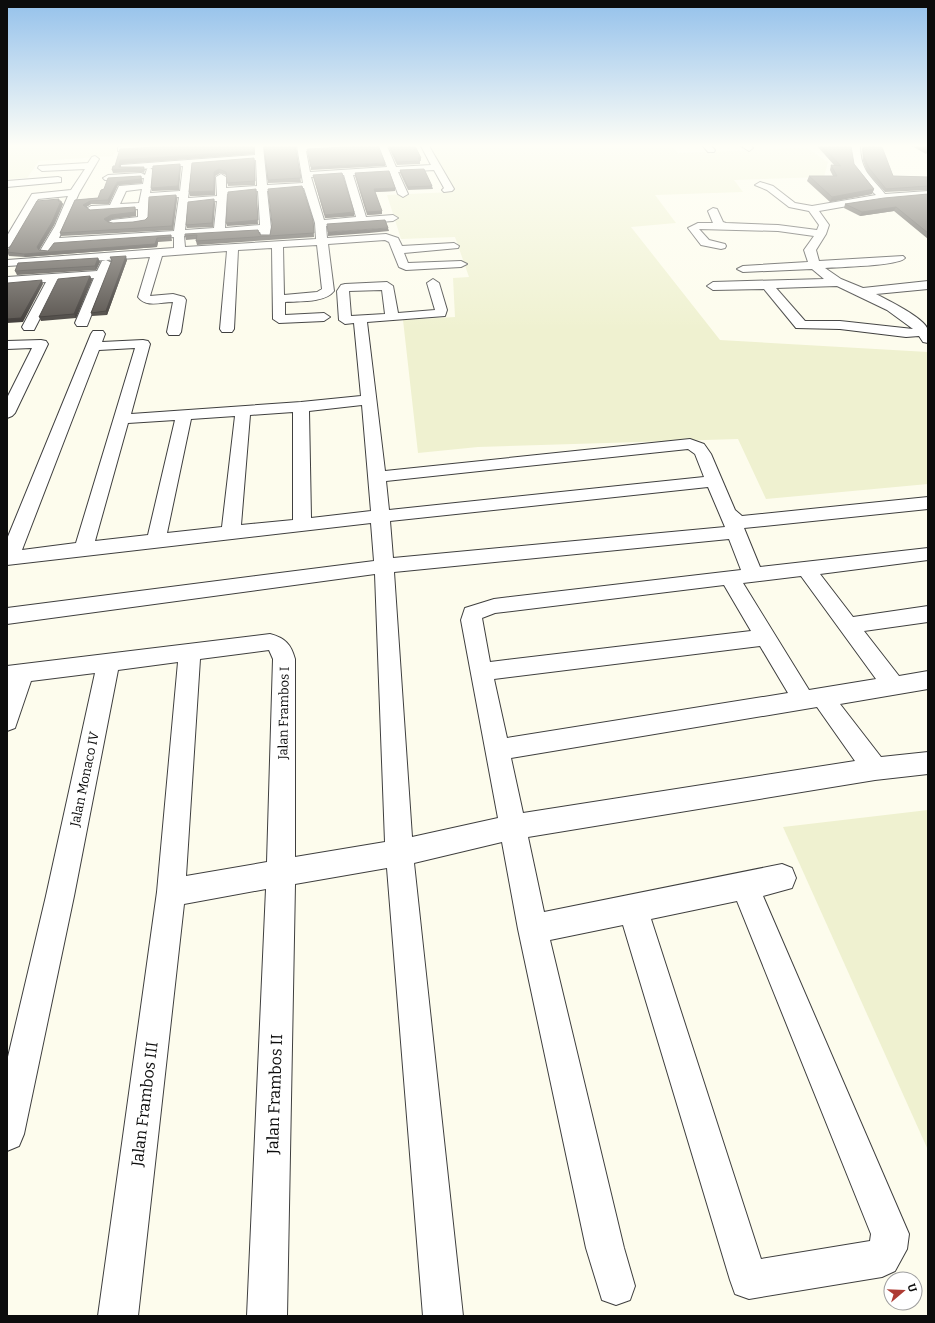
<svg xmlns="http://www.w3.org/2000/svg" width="935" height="1323" font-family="Bitter,serif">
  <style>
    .farmland { fill: #eff1d0 }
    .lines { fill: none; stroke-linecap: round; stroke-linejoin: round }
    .street-casing { stroke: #3f3f3f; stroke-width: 2 }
    .street { fill: #fff; fill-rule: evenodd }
    .wall { fill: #484440 }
    .shaded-wall { fill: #3b3734 }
    .building { fill: #544f4a; stroke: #3b3734 }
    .labels { text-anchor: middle; stroke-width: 4; stroke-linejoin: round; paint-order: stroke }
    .street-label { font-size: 13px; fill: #0c0c0c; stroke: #fff }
    .near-street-label { font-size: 16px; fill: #0c0c0c; stroke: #fff }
  </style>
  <rect width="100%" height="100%" fill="#fdfced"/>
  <g class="farmland">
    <polygon points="7,146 118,146 113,156 39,161 27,178 7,179"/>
    <polygon points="430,146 672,146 678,153 807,148 828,162 824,177 734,180 743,192 655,195 676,223 631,227 720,340 928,352 928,484 766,499 738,439 478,447 418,453 403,320 455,317 453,278 469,277 455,237 401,239 387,195 452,192"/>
    <polygon points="928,810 928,1150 783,827"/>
  </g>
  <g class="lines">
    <defs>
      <g id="street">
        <polygon points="121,146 179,146 175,148 118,151 118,147"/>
        <path d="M255,146H263L267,185L303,183L297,146H369L365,148L306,151L310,172L387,167L379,146H387L396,167L431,165L421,146H429L454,189L452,191L444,192L442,190L444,188L434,170L398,172L408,194L403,197L398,194L390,173L353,175L366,217L393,215L398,218L393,221L326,226L327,238L386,234L398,238L402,246L454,243L459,246L458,248L404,253L408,263L461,261L467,264L461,267L406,270L399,267L389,242L385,240L328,244L334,291C325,303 298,301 285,302V315L324,313L330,317L324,321L279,323L273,319L272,248L238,250L234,329L232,332H222L220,329L227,251L162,256L150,296L173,294L184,297L186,300L181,332L179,335H169L167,332L173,302C161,302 146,308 138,297L150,257L106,260L112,263L87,326H77L75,323L94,278L59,281L34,330H24L22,327L46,282L7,285V277L97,271L102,261L106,260L7,266V260L174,248V237L55,245L50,253H42L40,251L55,226L68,196L38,199L12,245L7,248V236L32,194L71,190L85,169L42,171L38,168L39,166L88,163L92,157L95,156L99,159L79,193L59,238L174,231L179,197L149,199L148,220C144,225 111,228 107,223L112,220L138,217V209L91,212L86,209L91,206L110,205L119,186L143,184L144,178L105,180L103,178L108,175L141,173L145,175L147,169L150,168L154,171L150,193L180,191L183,166L124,170L121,169V165L255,155ZM256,160L257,186L226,188V177L221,174L216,177L217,196L188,198L192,165ZM344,175L356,217L324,220L311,177ZM304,188L315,223L316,239L185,247L184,236L260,232L262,237H270L271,228L267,191ZM142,189L139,203L120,204L126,191ZM258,191L260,225L225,228L227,194ZM217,201L214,228L185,230L188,204ZM317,245L322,289L317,292L284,295L283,247Z"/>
        <polygon points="703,146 711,146 715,150 714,152 708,152"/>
        <polygon points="741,146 751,146 753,148 749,151"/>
        <path d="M850,146H860C861,172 870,175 885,194L928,191V197L882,200L819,211L829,225L826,234L816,250L819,261L903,256L905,258C899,266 838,267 825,268L841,279L863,288L928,281V289L876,294C887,300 925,318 928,330C929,334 928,339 928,343L923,342L919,336L906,337L840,329L796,328L764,289L713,290L707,286L713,282L824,279L812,269L743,272L737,269L743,266L808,262L804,250L814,236L778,231L699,229L709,240L725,244L726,246L725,248L721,249L701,245L688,228L698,223H713L708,211L713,208L717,209L723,222L726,223L778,225L817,230L819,225L809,211L789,207L767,190L755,185L760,182L773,186L795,203L812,206L876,195C862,182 850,167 852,148ZM837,286L887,310L913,329L840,321H805L776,288Z"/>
        <polygon points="58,177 61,178 61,182 7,187 7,181"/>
        <path d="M433,279L439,283L447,310L445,316L367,322L385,471L690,439L704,444L711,454L735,510L742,516L928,497V509L744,528L760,567L928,548V560L820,574L853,617L928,606V622L864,631L899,676L928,671V689L840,704L881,757L928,752V774L875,780L528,837L544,912L782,864L792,868L796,878L792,888L763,896L909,1234L907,1249L895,1271L882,1277L749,1299L735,1294L730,1280L623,925L550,940L624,1248L635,1286L630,1300L616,1305L602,1300L586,1248L518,929L502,842L414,863L463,1316H423L387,868L295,884L287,1316H247L266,889L184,904L138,1316H98L157,892L178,662L118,670L74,896L24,1134L19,1146L7,1151V1061L46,896L95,673L31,681L15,728L7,731V666L270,634C285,638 291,644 295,659V857L385,842L375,574L7,624V608L374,561L371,523L7,565V539L91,334L93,331H103L105,334L102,342L143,340L148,341L150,344L131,414L301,402L361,396L354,323L345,324L339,320L337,291L341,285L345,284L387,282L393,286L398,313L435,310L427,283ZM382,290L385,314L351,316L349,291ZM135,348L76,543L22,550L99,350ZM362,405L371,511L311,518L309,411ZM293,412V520L241,525L250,415ZM235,416L222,527L167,533L191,419ZM175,420L148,535L95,541L128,423ZM688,449L695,454L704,477L389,510L386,481ZM708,487L725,527L393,558L390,521ZM729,539L741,570L494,599L465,608L461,620L498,818L412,837L394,572ZM801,576L876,679L809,690L743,583ZM724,585L751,631L490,662L482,618L495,613ZM760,646L788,693L507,738L494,679ZM269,650L273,659L267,862L186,876L200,659ZM817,707L855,761L523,813L511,758ZM737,901L871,1234L870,1241L761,1259L651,919Z"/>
        <polygon points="41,340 46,341 48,344 15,413 12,416 7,418 7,398 32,348 7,349 7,341"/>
      </g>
    </defs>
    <use href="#street" class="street-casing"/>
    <use href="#street" class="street"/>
  </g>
  <g class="wall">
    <polygon points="262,146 296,146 301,182 268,183 264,146"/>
    <polygon points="388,146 415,146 421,158 421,161 420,161 420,164 397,165"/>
    <polygon points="819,146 822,146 854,164 874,189 872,194 830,202 807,181 809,176 833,176 830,170 831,165 834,165 818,147"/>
    <polygon points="863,146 893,176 928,177 928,190 885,192 867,172 863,161 862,149"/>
    <polygon points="912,146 928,146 928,151 926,154"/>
    <polygon points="120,149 254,154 121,164 121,167 144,167 145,170 144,173 141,172 113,173 112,170 115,166"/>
    <polygon points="255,162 255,185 228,186 226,175 220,173 215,176 215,195 190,196 189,192 192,163"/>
    <polygon points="400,170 432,186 433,189 408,190 400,173"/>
    <polygon points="355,173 395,188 395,191 375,192 382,214 367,215 355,176"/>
    <polygon points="313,175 354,216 325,218"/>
    <polygon points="141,176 142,180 142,183 118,185 109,204 91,204 86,207 90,210 136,211 136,216 112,219 107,222 108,222 113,223 133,222 145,220 176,195 177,199 173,230 61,236 60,233 75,200 98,198 104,189"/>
    <polygon points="928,194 928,239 894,211 860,216 844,208 845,204"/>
    <polygon points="59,199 60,201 61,201 63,204 54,225 39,250 48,251 171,235 172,241 158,242 157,247 25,257 9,256 7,252"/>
    <polygon points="215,203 213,227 187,228 186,225"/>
    <polygon points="313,220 314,237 197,245 196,241 197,239 186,240 185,236 185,234 270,235"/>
    <polygon points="110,257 127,260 107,315 92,316 91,313 112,261"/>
    <polygon points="98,258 100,262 96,270 17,275 15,271"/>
    <polygon points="90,276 92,280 76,318 41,321 39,317"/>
  </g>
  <g class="shaded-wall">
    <polygon points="255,146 254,154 121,164 121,170 119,167 120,160"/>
    <polygon points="254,158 255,162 255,185 255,181"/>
    <polygon points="385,163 385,166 311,170 311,167"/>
    <polygon points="180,164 181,168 179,190 152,191 151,188"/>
    <polygon points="219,169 220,173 215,176 215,195 190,196 189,192 214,172"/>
    <polygon points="141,176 142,180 142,183 118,185 109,204 108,200 117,182"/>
    <polygon points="395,188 395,191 374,192 374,189"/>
    <polygon points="256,189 258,224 227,226 226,223"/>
    <polygon points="874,189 872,194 830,202 832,197"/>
    <polygon points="176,195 177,199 173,230 172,226"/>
    <polygon points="214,199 215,203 213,227 212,223"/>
    <polygon points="61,201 63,204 54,225 39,250 37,247"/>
    <polygon points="90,201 91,204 85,208 83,205"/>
    <polygon points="135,207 136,211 136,216 112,219 106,223 104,219 111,215"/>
    <polygon points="896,207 894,211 860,216 862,212"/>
    <polygon points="382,211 382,214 367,215 367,212"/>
    <polygon points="354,212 354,216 325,218 325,215"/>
    <polygon points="388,228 389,231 369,233 328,236 328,232"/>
    <polygon points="157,238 158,242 157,247 25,257 24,254"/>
    <polygon points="126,256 127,260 107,315 106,311"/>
    <polygon points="98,258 100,262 96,270 95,266"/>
    <polygon points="90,276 92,280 76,318 74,314"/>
    <polygon points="42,280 43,284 23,322 7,323 7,319"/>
  </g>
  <g class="building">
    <polygon points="174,146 254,146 253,151 120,160 119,167 144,167 143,170 140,168 112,170 113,166 115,166 120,149"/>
    <polygon points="264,146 295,146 301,178 268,180"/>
    <polygon points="365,146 378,146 385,163 311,167 307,149"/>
    <polygon points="390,146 415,146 421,158 418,158 420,161 397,162"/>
    <polygon points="822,146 851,146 854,164 874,189 832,197 809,176 837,176 831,165 841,166"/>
    <polygon points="863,146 882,147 893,176 928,177 928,186 886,189 869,168 864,157"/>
    <polygon points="923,146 928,146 928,148"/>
    <polygon points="254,158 255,181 227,183 226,172 219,169 214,172 214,191 189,192 192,163"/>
    <polygon points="180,164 178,186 151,188 153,166"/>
    <polygon points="424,169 432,186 408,187 400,170"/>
    <polygon points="389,171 395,188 374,189 382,211 367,212 355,173"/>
    <polygon points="342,173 354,212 325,215 313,175"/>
    <polygon points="141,176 141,179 117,182 108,200 90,201 83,205 90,210 135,207 135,212 111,215 104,219 108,222 113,223 133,222 145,220 148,217 149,197 176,195 172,226 60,233 75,200 98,198 101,190 104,189 108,178"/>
    <polygon points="302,186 313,220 314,233 196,241 197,235 185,236 185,234 258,230 260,235 270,235 272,224 268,189"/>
    <polygon points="256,189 258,220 226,223 228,192"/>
    <polygon points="928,194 928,233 896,207 862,212 845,204 884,198"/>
    <polygon points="59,199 58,201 61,201 52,222 37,247 39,250 48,251 54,243 171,235 171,237 157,238 155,244 24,254 7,252 37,201"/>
    <polygon points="214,199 212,223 186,225 188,202"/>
    <polygon points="385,220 388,228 328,232 327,224"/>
    <polygon points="126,256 106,311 91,313 112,260 110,257"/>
    <polygon points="98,258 95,266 15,271 18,263"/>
    <polygon points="90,276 74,314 39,317 58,279"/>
    <polygon points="42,280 21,318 7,319 7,284 8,283"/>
  </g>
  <linearGradient id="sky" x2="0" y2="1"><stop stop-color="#94c1eb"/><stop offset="0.44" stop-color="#fefef7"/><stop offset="1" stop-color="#fefef7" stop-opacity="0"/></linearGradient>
  <rect width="935" height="331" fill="url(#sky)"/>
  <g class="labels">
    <g class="street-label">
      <text transform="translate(283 713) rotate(-89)" y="5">Jalan Frambos I</text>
      <text transform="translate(84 779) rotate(-78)" y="5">Jalan Monaco IV</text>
    </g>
    <g class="near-street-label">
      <text transform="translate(274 1094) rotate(-88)" y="6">Jalan Frambos II</text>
      <text transform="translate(144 1104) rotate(-83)" y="6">Jalan Frambos III</text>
    </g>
  </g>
  <rect width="935" height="1323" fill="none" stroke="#0c0c0c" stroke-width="16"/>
  <g transform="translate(903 1291) rotate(71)"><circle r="19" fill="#ffffff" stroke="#9e9e9e"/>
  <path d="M0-3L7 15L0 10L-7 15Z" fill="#ae3b33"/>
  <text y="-6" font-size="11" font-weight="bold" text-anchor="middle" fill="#0c0c0c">U</text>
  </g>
</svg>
